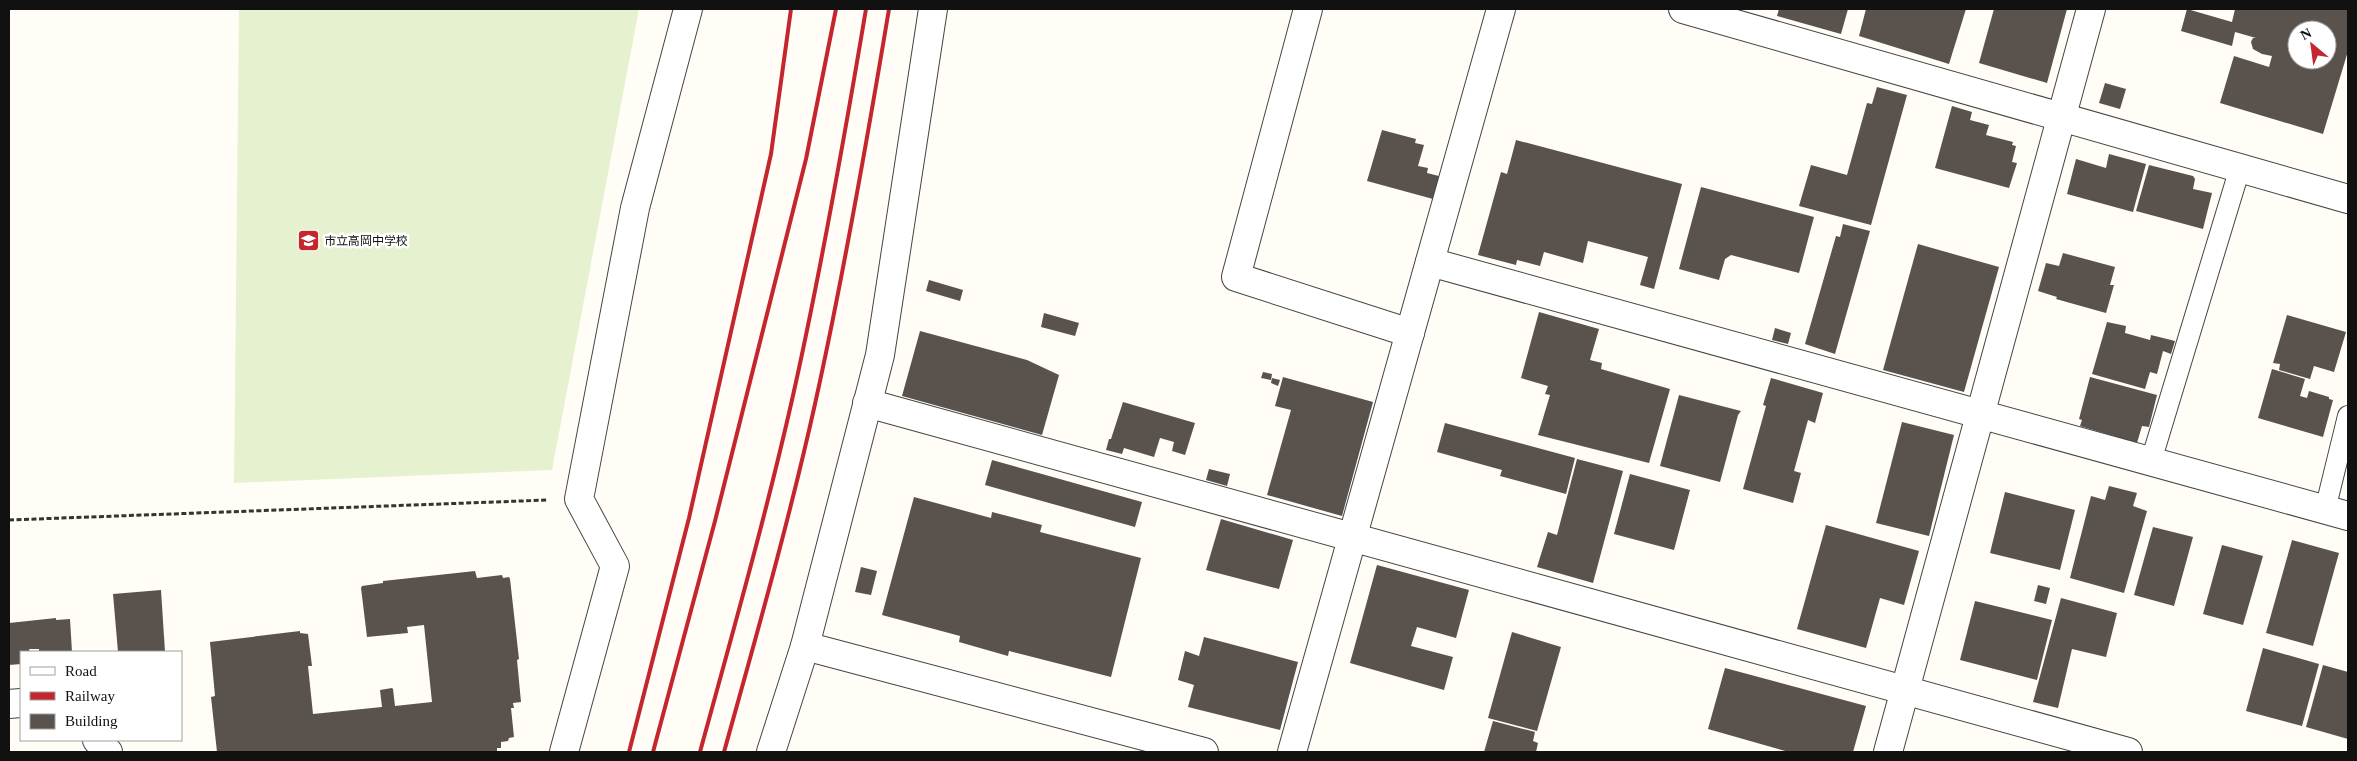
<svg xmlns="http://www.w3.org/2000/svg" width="2357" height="761" font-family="'Times New Roman','Noto Sans JP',serif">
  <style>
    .pitch { fill: #e6f2cf }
    .building { fill: #5a524d; fill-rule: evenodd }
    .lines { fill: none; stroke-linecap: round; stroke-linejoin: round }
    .lane-casing { stroke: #444; stroke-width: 22 }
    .street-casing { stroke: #444; stroke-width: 30 }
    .path { stroke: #333; stroke-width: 3; stroke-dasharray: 5 2.5; stroke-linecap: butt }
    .lane { stroke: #fff; stroke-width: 20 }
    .street { stroke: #fff; stroke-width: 28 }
    .rail { stroke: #c4262e; stroke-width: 4 }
    .labels { text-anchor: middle; stroke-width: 5; stroke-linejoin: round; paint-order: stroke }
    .poi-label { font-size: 12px; fill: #111; stroke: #fff; text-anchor: start }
  </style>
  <rect width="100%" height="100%" fill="#fffdf5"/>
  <polygon class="pitch" points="239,9 639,9 552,470 234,483"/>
  <g class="building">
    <polygon points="1779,9 1848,9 1841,34 1777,16"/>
    <polygon points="1866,9 1966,9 1949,64 1859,36"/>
    <polygon points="1994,9 2067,9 2047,83 1979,63"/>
    <path d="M2187,9L2232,22L2235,9H2348V51L2323,134L2220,103L2234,56L2269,67L2272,56L2262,54L2253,49L2251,42L2253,38H2256L2235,32L2232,46L2181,31ZM2297,30H2327V60H2297Z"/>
    <polygon points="2105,83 2126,89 2120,109 2099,103"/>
    <polygon points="1877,87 1907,95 1871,225 1799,206 1811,165 1847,175 1867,103 1872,104"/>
    <polygon points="1952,106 1972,112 1970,120 1989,125 1986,135 2013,142 2012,145 2016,146 2012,162 2017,163 2009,188 1935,168"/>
    <polygon points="1382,130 1416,139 1415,143 1424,145 1418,166 1428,168 1427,173 1439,176 1433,199 1367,181"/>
    <polygon points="1516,140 1682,184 1654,289 1640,285 1648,257 1588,241 1583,263 1544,252 1540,266 1517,260 1516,265 1478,255 1501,172 1507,174"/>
    <polygon points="2109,154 2146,164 2133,212 2067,194 2076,159 2106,168"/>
    <polygon points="2149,165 2193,176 2195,179 2193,189 2212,193 2203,229 2136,211"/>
    <polygon points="1701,187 1814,217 1799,273 1731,255 1725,259 1719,280 1679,269"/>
    <polygon points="1843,224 1870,231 1835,354 1805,344 1836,236 1840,237"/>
    <polygon points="1918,244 1999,267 1964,392 1883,370"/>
    <polygon points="2063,253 2115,267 2110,285 2114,285 2106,313 2056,299 2057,297 2038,291 2046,263 2059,266"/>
    <polygon points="929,280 963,290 960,301 926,291"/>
    <polygon points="1539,312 1599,329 1590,360 1602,363 1601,369 1670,389 1649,463 1538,435 1550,395 1545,394 1548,386 1521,378"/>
    <polygon points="1044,313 1079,323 1075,336 1041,327"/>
    <polygon points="2287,315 2346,332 2334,372 2314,366 2310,379 2279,370 2280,364 2273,363"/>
    <polygon points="2107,322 2126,326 2125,333 2150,340 2151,335 2175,341 2171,354 2163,351 2157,374 2150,372 2145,389 2092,374"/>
    <polygon points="1775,328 1791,333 1788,344 1772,340"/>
    <polygon points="920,331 1027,360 1059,375 1042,435 902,396"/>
    <polygon points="2272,369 2305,379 2300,396 2307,398 2309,391 2329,397 2329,399 2333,400 2323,437 2258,418"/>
    <polygon points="1263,372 1272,374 1271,380 1261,378"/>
    <polygon points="1283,377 1373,402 1342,516 1267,495 1291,410 1275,406"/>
    <polygon points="2090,377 2157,395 2149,427 2142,426 2137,443 2080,426 2082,420 2079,419"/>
    <polygon points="1272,378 1280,380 1278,386 1271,383"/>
    <polygon points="1771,378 1823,393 1815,423 1808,420 1794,471 1801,473 1793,503 1743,489 1766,406 1763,405"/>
    <polygon points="1679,395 1741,411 1738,415 1720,482 1660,466"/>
    <polygon points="1123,402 1195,423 1185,455 1172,451 1174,442 1160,438 1154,457 1124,448 1122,454 1106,450 1109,439 1111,439"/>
    <polygon points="1902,422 1954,435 1929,536 1876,523"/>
    <polygon points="1445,423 1575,458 1566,494 1500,476 1502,470 1437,452"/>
    <polygon points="1577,459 1623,471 1593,583 1537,567 1548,532 1557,535"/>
    <polygon points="992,460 1142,502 1135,527 985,485"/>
    <polygon points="1209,469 1230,474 1227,486 1206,480"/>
    <polygon points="1630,474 1690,490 1674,550 1614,534"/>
    <polygon points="2109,486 2137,493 2133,506 2147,511 2124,593 2070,578 2091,496 2105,500"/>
    <polygon points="2005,492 2075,510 2060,570 1990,553"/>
    <polygon points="914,497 991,518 992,512 1042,525 1040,532 1141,558 1111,677 1009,651 1008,656 959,642 960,636 882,615"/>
    <polygon points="1221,519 1293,540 1279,589 1206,570"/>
    <polygon points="1826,525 1919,551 1904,605 1880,598 1866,648 1797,629"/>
    <polygon points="2153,527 2193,537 2174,606 2134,595"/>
    <polygon points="2292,540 2339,553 2313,646 2266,633"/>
    <polygon points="2222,545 2263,556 2243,625 2203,614"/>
    <polygon points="1377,565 1469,590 1456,638 1417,627 1411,646 1453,657 1444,690 1350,663"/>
    <polygon points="861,567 877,571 871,595 855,592"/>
    <polygon points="475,571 477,578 502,575 503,578 509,577 510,579 519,659 517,660 521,702 513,703 514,708 511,708 514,737 509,738 508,741 501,742 501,748 497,748 497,752 217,752 211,697 215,696 210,642 300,631 300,633 308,634 312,666 308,666 313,714 382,707 380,690 392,688 393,689 395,706 432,702 424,625 407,627 408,633 367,637 361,588 362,586 383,583 383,581"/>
    <polygon points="2038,585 2050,588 2046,604 2034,601"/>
    <polygon points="161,590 165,652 118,652 113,594"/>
    <polygon points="2061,598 2117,613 2106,657 2072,649 2058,708 2033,702"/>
    <polygon points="1975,601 2052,620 2037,680 1960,660"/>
    <polygon points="56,618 56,620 70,619 72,652 39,652 39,649 29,649 30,652 21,652 21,664 9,665 9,623"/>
    <polygon points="1512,632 1561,647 1537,731 1488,718"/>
    <polygon points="1204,637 1298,662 1280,730 1188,707 1194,685 1178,680 1185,651 1199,656"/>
    <polygon points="2263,648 2319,664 2302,726 2246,711"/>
    <polygon points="2323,665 2348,672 2348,739 2306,727"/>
    <polygon points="1725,668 1866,706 1853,752 1789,752 1708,729"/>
    <polygon points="1493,721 1535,732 1533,741 1538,743 1536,752 1484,752"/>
  </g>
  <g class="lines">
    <defs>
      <g id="lane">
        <polyline points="2151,461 2240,168"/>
        <polyline points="2325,510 2348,416"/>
      </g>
      <g id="street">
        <polyline points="1308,9 1236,277 1410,333"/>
        <polyline points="1683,9 2348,199"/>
        <polyline points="1430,262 2348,516"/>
        <polyline points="867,403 2128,752"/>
        <polyline points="805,646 1204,752"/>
        <polyline points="9,704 21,703"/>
        <polyline points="97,740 108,752"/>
        <polyline points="564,752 615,566 579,499 635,208 688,9"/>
        <polyline points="771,752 805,646 880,355 933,9"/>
        <polyline points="1292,752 1501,9"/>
        <polyline points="1888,752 2091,9"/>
      </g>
    </defs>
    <use href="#lane" class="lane-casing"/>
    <use href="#street" class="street-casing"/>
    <polyline class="path" points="9,520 548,500"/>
    <use href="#lane" class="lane"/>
    <use href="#street" class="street"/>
    <g class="rail">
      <polyline points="629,752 689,518 771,154 791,9"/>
      <polyline points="653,752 715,521 806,159 836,9"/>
      <path d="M700,752C732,635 765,519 792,400C821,271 844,140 866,9"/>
      <path d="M724,752C756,637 789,521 815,404C844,273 867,141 889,9"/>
    </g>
  </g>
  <defs>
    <symbol id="school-square" viewBox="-11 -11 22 22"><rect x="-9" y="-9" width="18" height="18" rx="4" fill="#c4262e" stroke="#fff"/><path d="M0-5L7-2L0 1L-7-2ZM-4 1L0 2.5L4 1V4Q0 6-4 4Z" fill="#fff"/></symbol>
  </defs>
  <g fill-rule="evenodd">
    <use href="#school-square" x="296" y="228" width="25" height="25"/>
  </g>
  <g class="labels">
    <g class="poi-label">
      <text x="324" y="245">市立高岡中学校</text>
    </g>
  </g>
  <rect width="2357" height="761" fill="none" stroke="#111111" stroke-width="20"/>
  <rect x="20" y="651" width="162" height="90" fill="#ffffff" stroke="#a0a0a0"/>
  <rect x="30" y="667" width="25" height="8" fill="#ffffff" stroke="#a0a0a0"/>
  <text x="65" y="676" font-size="15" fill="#111111">Road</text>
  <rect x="30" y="692" width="25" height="8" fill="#c4262e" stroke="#a0a0a0"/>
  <text x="65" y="701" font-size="15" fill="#111111">Railway</text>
  <rect x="30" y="714" width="25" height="15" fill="#5a524d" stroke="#a0a0a0"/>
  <text x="65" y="726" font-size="15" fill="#111111">Building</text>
  <g transform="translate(2312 45) rotate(331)"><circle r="24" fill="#ffffff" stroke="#a0a0a0"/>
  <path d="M0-4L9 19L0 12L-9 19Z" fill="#c4262e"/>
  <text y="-8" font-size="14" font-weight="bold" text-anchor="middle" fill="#111111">N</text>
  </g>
</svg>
